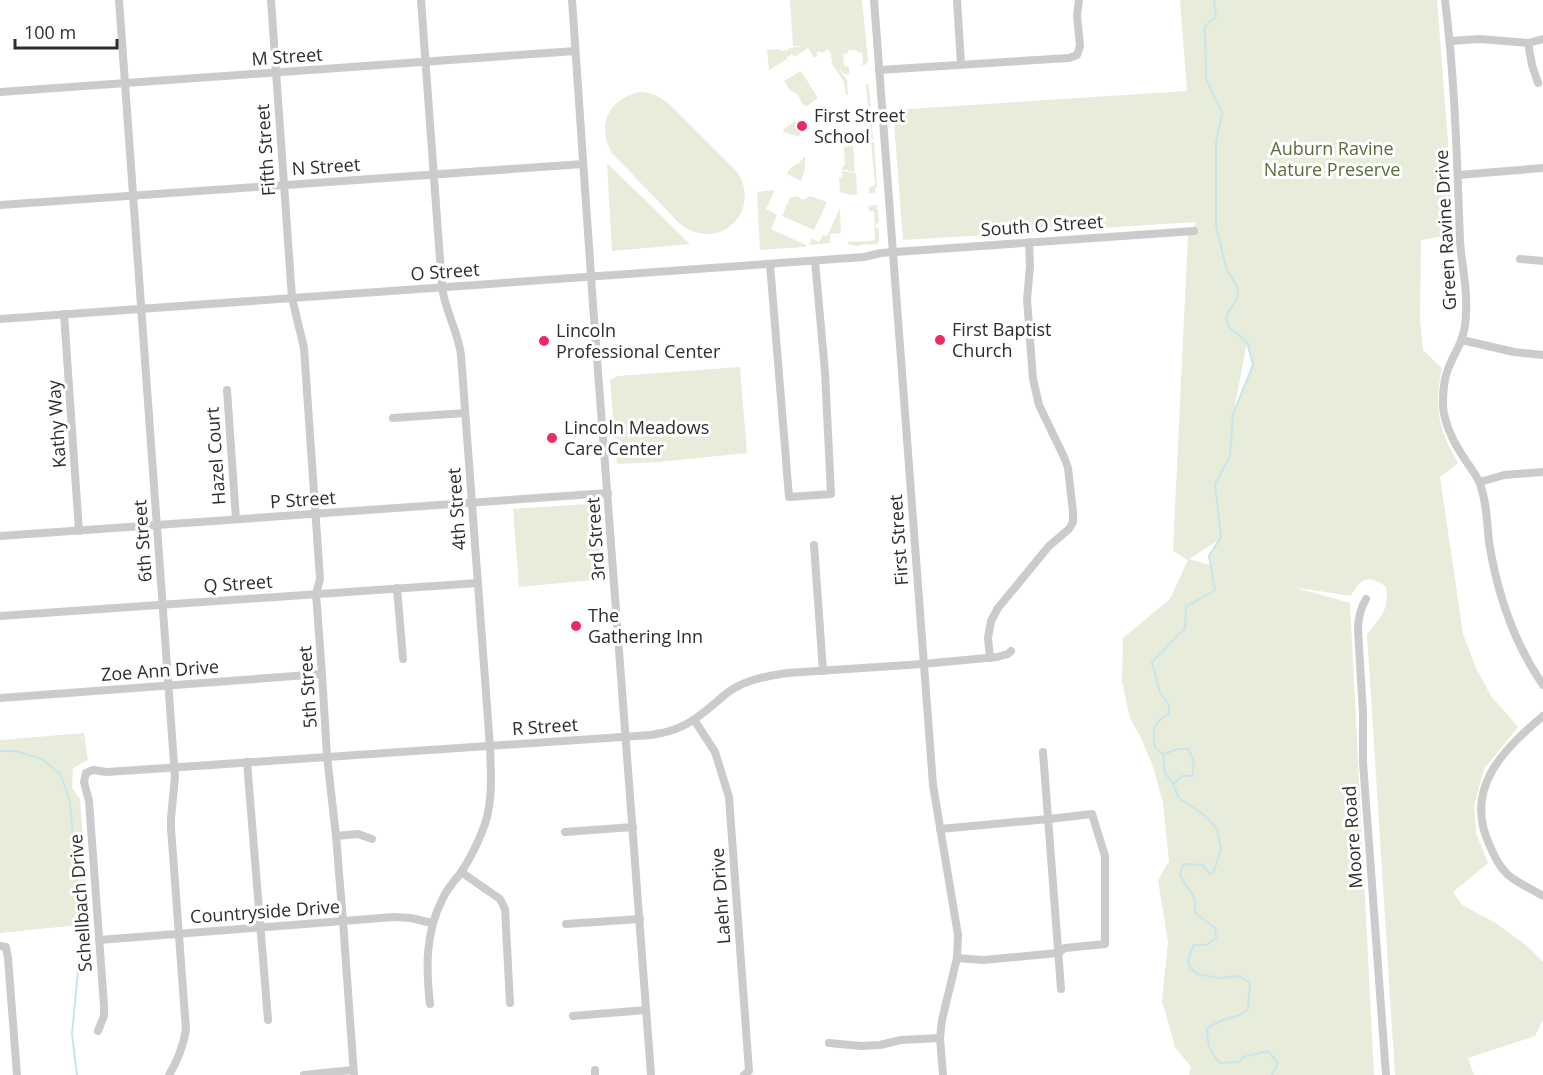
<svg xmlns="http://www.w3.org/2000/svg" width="1543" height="1075" font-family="'Open Sans',sans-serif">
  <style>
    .green { fill: #e7ecdb; fill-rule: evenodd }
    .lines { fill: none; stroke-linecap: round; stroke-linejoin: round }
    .stream { stroke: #c6e5ec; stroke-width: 2 }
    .minor { stroke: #cbcbcb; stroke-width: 8 }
    .poi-dot { fill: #ea2a60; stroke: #fff; stroke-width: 2 }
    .labels { text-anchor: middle; stroke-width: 6; stroke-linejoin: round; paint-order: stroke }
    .street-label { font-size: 18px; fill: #2e2e2e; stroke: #fff }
    .poi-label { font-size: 18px; fill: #2e2e2e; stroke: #fff; text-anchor: start }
    .park-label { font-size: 18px; fill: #5b6b3a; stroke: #fff }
  </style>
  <rect width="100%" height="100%" fill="#fff"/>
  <g class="green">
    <polygon points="790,0 862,0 868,61 865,65 860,66 863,63 862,53 857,52 857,50 848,50 848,53 843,54 844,66 849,67 849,74 844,74 841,70 840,71 847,80 848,95 846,95 844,82 831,62 833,60 830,57 832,56 828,49 822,53 819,51 816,53 818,56 814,58 808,48 795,57 792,54 786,58 787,60 784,60 784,61 769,70 767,50 779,49 780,51 788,50 788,48 805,46 793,46"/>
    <path d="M1180,0H1437L1450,168L1453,235L1443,236L1421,240L1420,320L1423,350L1442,368C1434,406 1438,430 1458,463L1440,477L1463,634L1476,668L1491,696L1518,727L1484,769L1474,806L1476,833L1488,863L1453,892L1462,905L1494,922L1527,946L1543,962V1020L1535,1036L1468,1058L1474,1075H1395L1367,634C1381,616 1390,610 1386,587C1369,574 1360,578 1351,596L1293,587L1350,603L1374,1075H1189L1191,1067L1175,1047L1162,1001L1168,942L1158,880L1169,861L1163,803L1153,767L1142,740L1130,718L1122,681L1123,638L1170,599L1188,560L1173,551L1188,235L1197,222L903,240L893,110L1187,91ZM1247,343L1253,365L1234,411V410ZM1220,539L1209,556L1210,565L1189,559Z"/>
    <polygon points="801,71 818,98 807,106 803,105 797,94 790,90 784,81"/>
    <polygon points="866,84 868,84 869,85 873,140 871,140"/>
    <path d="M639,92C652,92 658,96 668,103L738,173C762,214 717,253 680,224L612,153C596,125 608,100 639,92Z"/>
    <polygon points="794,122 798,122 801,137 783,132 784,129"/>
    <polygon points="871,142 874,142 877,185 875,191 876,192 869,194 869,188 875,185"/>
    <polygon points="853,146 855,171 852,172 847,170 842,170 842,167 845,165 844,147"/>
    <polygon points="805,156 805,169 801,181 787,174 790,168 799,163"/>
    <polygon points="607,163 690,244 612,251"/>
    <polygon points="842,171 856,173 857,194 851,195 840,192 839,178 842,177"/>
    <polygon points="775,190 766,209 777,215 771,229 806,245 806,247 760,250 757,192"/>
    <path d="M798,196L800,199C804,200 806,199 810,196L827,202L814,230L782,216L790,198Z"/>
    <polygon points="875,205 878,206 876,208 878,210 879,222 876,224 876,228 879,228 879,241 878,244 868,245 866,244 856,246 848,244 848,242 872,241 875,239 874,211 869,211 868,206"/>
    <polygon points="840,208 841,233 830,234 830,243 809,245 812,238 819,242 823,235 827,236"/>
    <polygon points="740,367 747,453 659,462 617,464 610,380 618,376"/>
    <polygon points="588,504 594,507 598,518 602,579 519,587 513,509"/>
    <polygon points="84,733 88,760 73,768 72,788 80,799 89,924 0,933 0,740"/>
  </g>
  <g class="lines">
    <g class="stream">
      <path d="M1214,0L1216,17L1205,26L1206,79L1222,113L1216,143V225L1226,268L1238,288L1237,299L1226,316L1228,326L1247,342L1253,365L1233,414L1230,456L1215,484L1221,537L1209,556L1215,590L1186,607L1185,628L1152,662L1160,693L1169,705V713C1152,725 1152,729 1155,748L1163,754L1165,773L1173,784L1179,798L1205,816L1217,829L1221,848L1214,871L1210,874L1202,865L1183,864L1180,875L1195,899V913L1215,928L1216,938L1206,945H1194L1189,956V966L1197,974L1219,978L1239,976L1250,983L1248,1009L1240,1015L1223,1020L1207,1028C1207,1044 1209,1051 1220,1063L1240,1062L1243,1057L1268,1051L1278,1063L1272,1075"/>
      <polyline points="0,751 15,751 42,759 61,775 70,802 81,939 72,1034 77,1075"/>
      <path d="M1163,754L1178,749H1188C1194,759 1195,765 1192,776H1182L1174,783"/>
    </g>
    <g class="minor">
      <path d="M119,0L175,777L171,818V828L186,1030C183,1047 178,1060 169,1075"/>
      <polyline points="271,0 292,298 304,348 320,579 316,594 322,674 327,756 336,836 343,921 354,1075"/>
      <path d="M421,0L442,287C445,311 458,331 461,355L490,747C491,773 493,799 485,824C479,841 470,859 460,874C453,882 446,891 442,900C425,934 426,969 430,1004"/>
      <polyline points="572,0 593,305 651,1075"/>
      <polyline points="874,0 933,785 958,935 957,958 942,1020 940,1038 943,1075"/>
      <polyline points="957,0 961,64"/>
      <path d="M1445,0C1455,79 1457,160 1460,240C1461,264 1468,287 1466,312C1466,322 1464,334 1460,343C1456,353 1450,362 1447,372C1443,383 1443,395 1443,407C1445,427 1455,445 1466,461C1471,468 1477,476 1480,484C1487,503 1487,523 1489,542C1497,592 1514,643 1543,685"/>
      <polyline points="1450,41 1480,39 1528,43 1543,39"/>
      <polyline points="1528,43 1532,65 1538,83"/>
      <polyline points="879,70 1069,58 1077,55 1080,46 1077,15 1079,0"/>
      <polyline points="0,92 575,51"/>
      <polyline points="1458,175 1543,168"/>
      <polyline points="0,205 583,164"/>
      <polyline points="1520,259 1543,261"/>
      <polyline points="770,264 789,497 831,494 825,372 815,261"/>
      <polyline points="64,314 79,531"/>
      <polyline points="0,319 864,257 881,253 1194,231"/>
      <polyline points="1462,340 1514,352 1543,355"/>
      <polyline points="227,390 236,519"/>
      <polyline points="393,418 465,413"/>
      <polyline points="1480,482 1504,475 1543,472"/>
      <polyline points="0,536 608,493"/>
      <polyline points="814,545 823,671"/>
      <polyline points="397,588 403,659"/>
      <path d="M1366,599C1360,609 1358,618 1358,630L1363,713V762L1386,1075"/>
      <polyline points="0,616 478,583"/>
      <polyline points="990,658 988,638 991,621 998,608 1049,546 1069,529 1073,522 1073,512 1068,468 1064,457 1039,405 1033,379 1027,299 1030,267 1029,242"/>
      <polyline points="0,698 322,674"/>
      <path d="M1543,716C1502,750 1463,790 1490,846C1494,856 1500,867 1507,874C1517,883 1532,889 1543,896"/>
      <polyline points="695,721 715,752 729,797 749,1071 744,1075"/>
      <polyline points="1043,752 1061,989"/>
      <polyline points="247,762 268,1020"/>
      <polyline points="940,829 1049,819 1092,814 1105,856 1105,944 1065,948 1058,953 983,960 957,958"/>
      <polyline points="565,832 633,827"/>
      <polyline points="336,836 358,834 372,839"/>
      <polyline points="461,872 500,899 505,909 510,1003"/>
      <polyline points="566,924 640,919"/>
      <polyline points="99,940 394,917 411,918 432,923"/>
      <polyline points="0,946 6,947 8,958 17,1075"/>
      <polyline points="573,1016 646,1010"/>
      <path d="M98,1031L104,1016V1005L89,801L84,782L86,773L93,770L107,772L651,735C679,731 693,722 714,704C720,699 726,693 733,689C749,679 768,676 787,673L923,664L997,657L1008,654L1011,651"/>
      <polyline points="829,1043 861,1046 880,1045 901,1040 940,1038"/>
      <polyline points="595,1070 595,1075"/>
      <polyline points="304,1075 353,1070"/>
    </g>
  </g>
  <g class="poi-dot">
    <circle cx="802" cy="126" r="6"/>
    <circle cx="940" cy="340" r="6"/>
    <circle cx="544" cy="341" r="6"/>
    <circle cx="552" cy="438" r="6"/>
    <circle cx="576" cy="626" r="6"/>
  </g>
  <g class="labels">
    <g class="street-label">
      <text transform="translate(287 57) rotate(-4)" y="6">M Street</text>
      <text transform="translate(266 150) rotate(-94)" y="6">Fifth Street</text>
      <text transform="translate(326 167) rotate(-4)" y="6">N Street</text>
      <text transform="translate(1042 226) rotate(-4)" y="6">South O Street</text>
      <text transform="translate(1446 230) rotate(-93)" y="6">Green Ravine Drive</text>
      <text transform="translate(445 272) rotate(-4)" y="6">O Street</text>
      <text transform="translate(57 424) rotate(-94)" y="6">Kathy Way</text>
      <text transform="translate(216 456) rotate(-94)" y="6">Hazel Court</text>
      <text transform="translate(303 500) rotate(-4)" y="6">P Street</text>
      <text transform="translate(457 509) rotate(-94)" y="6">4th Street</text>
      <text transform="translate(596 539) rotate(-94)" y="6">3rd Street</text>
      <text transform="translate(899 540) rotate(-94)" y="6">First Street</text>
      <text transform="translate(143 541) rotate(-94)" y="6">6th Street</text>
      <text transform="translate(238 584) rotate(-4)" y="6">Q Street</text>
      <text transform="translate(160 671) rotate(-4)" y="6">Zoe Ann Drive</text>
      <text transform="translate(308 687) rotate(-94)" y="6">5th Street</text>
      <text transform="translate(545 727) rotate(-4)" y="6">R Street</text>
      <text transform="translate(1353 837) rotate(-94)" y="6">Moore Road</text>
      <text transform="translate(721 896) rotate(-94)" y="6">Laehr Drive</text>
      <text transform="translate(81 903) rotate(-94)" y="6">Schellbach Drive</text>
      <text transform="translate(265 912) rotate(-4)" y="6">Countryside Drive</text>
    </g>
    <g class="poi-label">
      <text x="814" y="122">First Street<tspan x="814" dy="21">School</tspan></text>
      <text x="952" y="336">First Baptist<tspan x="952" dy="21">Church</tspan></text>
      <text x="556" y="337">Lincoln<tspan x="556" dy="21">Professional Center</tspan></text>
      <text x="564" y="434">Lincoln Meadows<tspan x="564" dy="21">Care Center</tspan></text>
      <text x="588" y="622">The<tspan x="588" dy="21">Gathering Inn</tspan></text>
    </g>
    <g class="park-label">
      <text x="1332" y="155">Auburn Ravine<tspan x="1332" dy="21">Nature Preserve</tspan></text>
    </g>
  </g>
  <path d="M15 39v9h102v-9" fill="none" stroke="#2e2e2e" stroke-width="3"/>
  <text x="24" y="39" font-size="18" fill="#2e2e2e" stroke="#ffffff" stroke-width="4.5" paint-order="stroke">100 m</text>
</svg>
